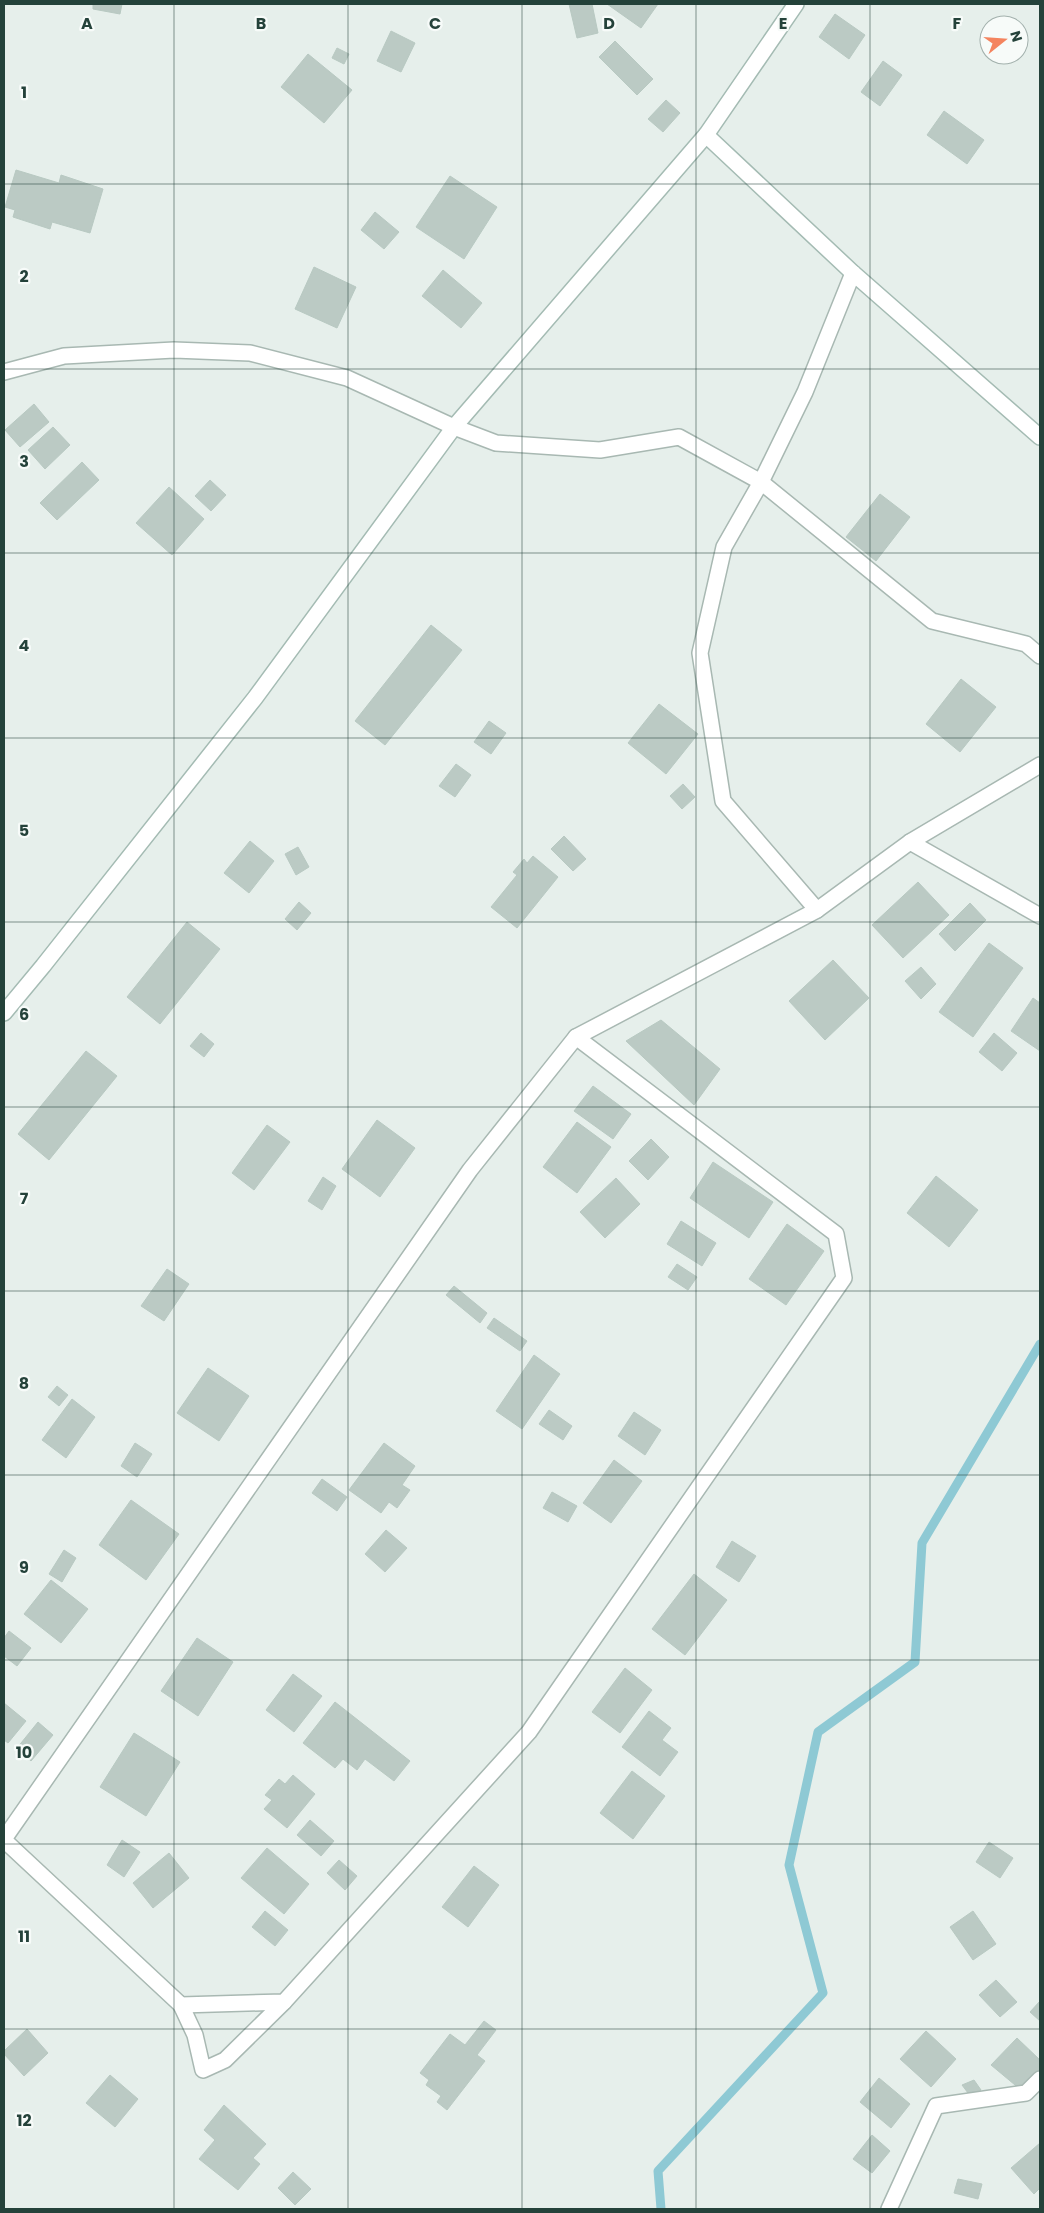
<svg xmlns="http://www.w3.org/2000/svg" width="1044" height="2213" font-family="Poppins,sans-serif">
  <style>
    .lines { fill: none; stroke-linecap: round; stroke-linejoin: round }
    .stream { stroke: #8ec9d4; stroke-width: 9 }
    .building { fill: #bbcac4; stroke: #b8c9c2 }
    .street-casing { stroke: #a8b8b2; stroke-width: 18 }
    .secondary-casing { stroke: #a4bbb3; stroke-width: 18 }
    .street { stroke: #fff; stroke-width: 15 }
    .secondary { stroke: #fff; stroke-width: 15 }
    .grid { fill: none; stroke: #24423a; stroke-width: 1; stroke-opacity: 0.55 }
    .grid-label { font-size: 16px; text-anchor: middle; font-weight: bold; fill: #24423a; stroke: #f7fbf9; stroke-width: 4.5; stroke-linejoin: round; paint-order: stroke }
  </style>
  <rect width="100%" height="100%" fill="#e6efeb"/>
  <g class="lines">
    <polyline class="stream" points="661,2209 658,2171 823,1993 789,1865 818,1732 915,1662 922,1543 1040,1344"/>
  </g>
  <g class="building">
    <polygon points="93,4 122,4 120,14 93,9"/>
    <polygon points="569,4 592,4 598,33 577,38"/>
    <polygon points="607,4 658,4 641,28"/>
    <polygon points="835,14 865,35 849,59 819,37"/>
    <polygon points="391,31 415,43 401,72 377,61"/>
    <polygon points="615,41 653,79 637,95 599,57"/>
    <polygon points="337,48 349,54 344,64 332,58"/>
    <polygon points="308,54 352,90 324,123 281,87"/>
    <polygon points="883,61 902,75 880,106 861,92"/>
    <polygon points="666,100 680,113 663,132 648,119"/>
    <polygon points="944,111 984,140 967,164 927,135"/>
    <polygon points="16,170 59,183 61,175 103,189 90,233 52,222 50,229 13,217 15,210 5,207"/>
    <polygon points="450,176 497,207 464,259 416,227"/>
    <polygon points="375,212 399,232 384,249 361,230"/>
    <polygon points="314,267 356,287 337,328 295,309"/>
    <polygon points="443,270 482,303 461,328 422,296"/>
    <polygon points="34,404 49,422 20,447 5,430"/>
    <polygon points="53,427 70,445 45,469 28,450"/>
    <polygon points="82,462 99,480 57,520 40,503"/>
    <polygon points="210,480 226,495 211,511 195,496"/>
    <polygon points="169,487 204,519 172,555 136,523"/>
    <polygon points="880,494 910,517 876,561 846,537"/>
    <polygon points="431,625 462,650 385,745 355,721"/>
    <polygon points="961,679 996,707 960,752 926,724"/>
    <polygon points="659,704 698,734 666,774 628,743"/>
    <polygon points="489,721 506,733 491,754 474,742"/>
    <polygon points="456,764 471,775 455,797 439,786"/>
    <polygon points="683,784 695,797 682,809 670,796"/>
    <polygon points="564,836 586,859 573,871 551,849"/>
    <polygon points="250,841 274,861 249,893 224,873"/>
    <polygon points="298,847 309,867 296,875 285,854"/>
    <polygon points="533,856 558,877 517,928 491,907 517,875 513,872 524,859 527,863"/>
    <polygon points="918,882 949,915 903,958 872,925"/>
    <polygon points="299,902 311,913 297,930 285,919"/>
    <polygon points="970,903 986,920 955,951 939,934"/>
    <polygon points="187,922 220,949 160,1024 127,997"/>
    <polygon points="989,943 1023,968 973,1037 939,1012"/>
    <polygon points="833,960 869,998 825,1040 789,1001"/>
    <polygon points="921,967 936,984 921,999 905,981"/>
    <polygon points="1033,998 1040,1003 1040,1051 1011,1031"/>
    <polygon points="661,1020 720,1069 694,1105 626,1041"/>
    <polygon points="201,1033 214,1044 204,1057 190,1046"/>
    <polygon points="994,1033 1017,1053 1002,1071 979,1052"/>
    <polygon points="86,1051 117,1076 49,1160 18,1134"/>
    <polygon points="593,1086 631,1114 613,1139 574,1111"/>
    <polygon points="377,1120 415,1148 380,1197 342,1169"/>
    <polygon points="577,1122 611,1147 577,1193 543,1167"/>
    <polygon points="267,1125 290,1142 254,1190 232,1173"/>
    <polygon points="651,1139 669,1157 648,1180 629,1161"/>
    <polygon points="713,1162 773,1202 749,1238 690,1198"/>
    <polygon points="936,1176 978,1210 949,1247 907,1213"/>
    <polygon points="323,1177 336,1186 322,1210 308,1201"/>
    <polygon points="616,1178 640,1204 605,1238 580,1212"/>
    <polygon points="681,1221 716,1243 702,1266 667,1244"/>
    <polygon points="787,1224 824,1251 786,1305 749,1279"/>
    <polygon points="677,1264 697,1277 688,1290 668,1277"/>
    <polygon points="167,1269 189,1284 164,1321 141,1306"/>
    <polygon points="454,1286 487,1313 480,1323 446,1295"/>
    <polygon points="494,1318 527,1341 520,1351 487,1328"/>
    <polygon points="534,1355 560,1374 522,1429 496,1411"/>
    <polygon points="208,1368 249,1396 219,1441 177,1413"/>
    <polygon points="57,1386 68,1395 59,1406 48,1397"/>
    <polygon points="72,1399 95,1417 66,1458 42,1440"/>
    <polygon points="549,1410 572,1426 563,1440 539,1424"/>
    <polygon points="634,1412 661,1430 645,1455 618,1436"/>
    <polygon points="135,1443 152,1454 137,1477 121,1466"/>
    <polygon points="384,1443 415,1466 402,1485 410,1490 397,1508 389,1502 381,1513 349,1490"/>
    <polygon points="614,1460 642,1481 611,1523 583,1503"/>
    <polygon points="322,1479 347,1497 337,1511 312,1493"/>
    <polygon points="552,1492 577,1506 568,1522 543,1508"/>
    <polygon points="131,1500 179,1534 146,1580 99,1545"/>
    <polygon points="386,1530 407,1548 385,1572 365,1554"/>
    <polygon points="732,1541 756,1556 739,1582 716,1567"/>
    <polygon points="64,1550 76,1558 62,1582 49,1574"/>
    <polygon points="694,1574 727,1600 685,1655 652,1629"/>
    <polygon points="51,1580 88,1609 61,1643 24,1614"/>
    <polygon points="9,1631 31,1648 17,1666 4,1656 4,1638"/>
    <polygon points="197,1638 233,1662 198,1716 161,1691"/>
    <polygon points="625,1668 652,1690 620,1733 592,1712"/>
    <polygon points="293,1674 322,1696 294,1732 266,1710"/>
    <polygon points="335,1702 410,1761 394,1781 365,1759 357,1770 343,1759 335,1768 303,1743"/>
    <polygon points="4,1703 26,1721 8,1743 4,1740"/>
    <polygon points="649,1711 671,1728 662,1740 678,1752 660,1776 622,1747"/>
    <polygon points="38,1722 53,1735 31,1761 17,1748"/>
    <polygon points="134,1733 180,1762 146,1816 100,1787"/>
    <polygon points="632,1771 665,1796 633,1839 600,1813"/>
    <polygon points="293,1775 315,1794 287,1828 264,1809 272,1800 265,1795 279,1779 285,1784"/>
    <polygon points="310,1820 334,1841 321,1856 297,1835"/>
    <polygon points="122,1840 140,1852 124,1877 107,1865"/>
    <polygon points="989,1842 1013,1858 1000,1878 976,1862"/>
    <polygon points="267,1848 309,1884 284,1914 241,1878"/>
    <polygon points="169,1853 189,1878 153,1908 133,1883"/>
    <polygon points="339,1860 357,1876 345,1890 327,1873"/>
    <polygon points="474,1866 499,1885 468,1927 442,1907"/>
    <polygon points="265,1911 288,1930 275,1946 252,1927"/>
    <polygon points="973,1911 996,1944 973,1960 950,1927"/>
    <polygon points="996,1980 1017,2002 1000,2017 979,1995"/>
    <polygon points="1040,2001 1040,2021 1030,2012"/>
    <polygon points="484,2021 496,2030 477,2055 485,2061 447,2110 437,2102 441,2096 426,2085 429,2080 420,2073 450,2034 465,2045"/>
    <polygon points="27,2029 48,2053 24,2076 4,2054 4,2051"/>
    <polygon points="926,2031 956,2059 931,2087 900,2059"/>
    <polygon points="1017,2038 1040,2060 1040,2072 1021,2090 991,2065"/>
    <polygon points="110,2075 138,2099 115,2127 86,2103"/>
    <polygon points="879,2078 910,2104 891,2128 860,2102"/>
    <polygon points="974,2080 981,2090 971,2097 962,2085"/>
    <polygon points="224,2105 266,2144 253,2158 260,2164 238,2190 199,2159 215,2140 204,2130"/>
    <polygon points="872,2135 890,2151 872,2173 853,2159"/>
    <polygon points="1040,2143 1040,2188 1034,2194 1011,2168"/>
    <polygon points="293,2172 311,2189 295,2205 278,2188"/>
    <polygon points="958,2179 982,2184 978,2199 954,2193"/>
  </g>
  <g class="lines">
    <defs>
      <g id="street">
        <polyline points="4,372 64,356 174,350 250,353 347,378 454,427 496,443 600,450 679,437 761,482 932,621 1026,644 1040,656"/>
        <polyline points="910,842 1040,916"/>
        <polyline points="817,910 723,801 700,653 724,547 761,482 805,392 853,273"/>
        <polyline points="4,1839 470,1170 576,1037 817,910 910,842 1040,765"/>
        <polyline points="4,1840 181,2005 284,2002 529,1732 844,1278 836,1234 576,1037"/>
        <polyline points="181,2005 195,2035 203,2070 225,2060 284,2002"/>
        <polyline points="889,2209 936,2106 1026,2093 1040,2079"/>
      </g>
      <g id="secondary">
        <polyline points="706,135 853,273 1040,437"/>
        <polyline points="4,1013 43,966 255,698 454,427 706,135 796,4"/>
      </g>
    </defs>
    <use href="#street" class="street-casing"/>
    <use href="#secondary" class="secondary-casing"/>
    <use href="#street" class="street"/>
    <use href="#secondary" class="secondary"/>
  </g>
  <path class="grid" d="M174,4V2209M348,4V2209M522,4V2209M696,4V2209M870,4V2209M4,184H1040M4,369H1040M4,553H1040M4,738H1040M4,922H1040M4,1107H1040M4,1291H1040M4,1475H1040M4,1660H1040M4,1844H1040M4,2029H1040"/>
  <g class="grid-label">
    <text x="87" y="29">A</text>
    <text x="261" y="29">B</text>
    <text x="435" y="29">C</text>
    <text x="609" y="29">D</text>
    <text x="783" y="29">E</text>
    <text x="957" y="29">F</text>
    <text x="24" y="98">1</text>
    <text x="24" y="282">2</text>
    <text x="24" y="467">3</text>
    <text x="24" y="651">4</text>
    <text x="24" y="836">5</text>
    <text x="24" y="1020">6</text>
    <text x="24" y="1204">7</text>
    <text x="24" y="1389">8</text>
    <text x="24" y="1573">9</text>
    <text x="24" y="1758">10</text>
    <text x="24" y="1942">11</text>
    <text x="24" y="2126">12</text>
  </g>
  <rect width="1044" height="2213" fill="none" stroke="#24423a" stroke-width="10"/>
  <g transform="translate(1004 40) rotate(73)"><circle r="24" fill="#f7fbf9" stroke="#a3b1ad"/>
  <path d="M0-4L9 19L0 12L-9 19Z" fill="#f4845f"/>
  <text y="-8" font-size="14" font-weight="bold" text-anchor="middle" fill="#24423a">N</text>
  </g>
</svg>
